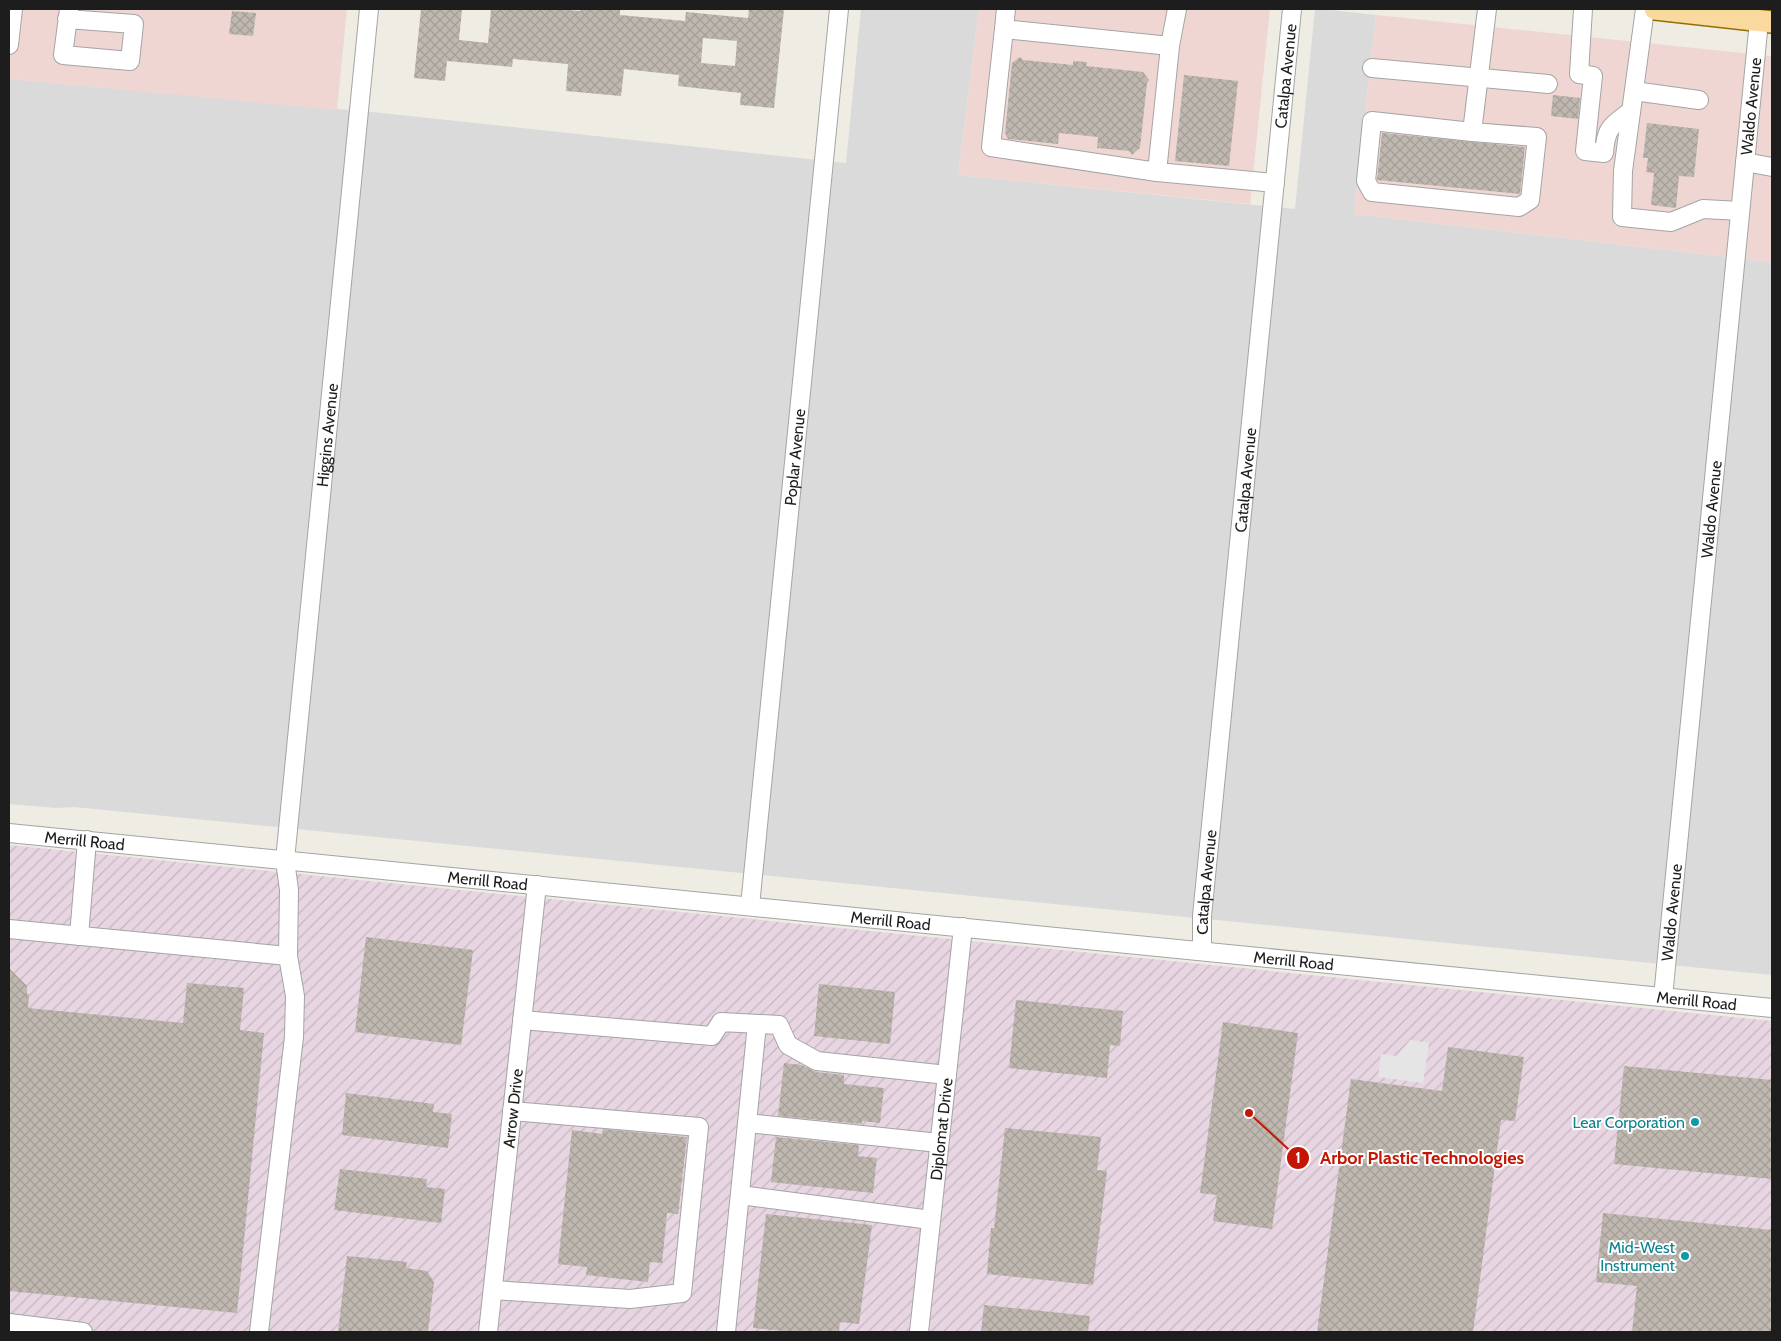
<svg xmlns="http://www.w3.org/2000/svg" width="1781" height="1341" font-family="Cabin,sans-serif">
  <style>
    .residential { fill: #dbdada }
    .commercial { fill: #efd6d3 }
    .industrial { fill: url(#industrial-furrows) }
    .parking { fill: #e5e5e5 }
    .building { fill: url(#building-cross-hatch); fill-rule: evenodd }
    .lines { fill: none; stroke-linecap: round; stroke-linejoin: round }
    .minor-casing { stroke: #a4a4a4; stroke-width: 20 }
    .major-casing { stroke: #937004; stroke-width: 24 }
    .minor { stroke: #fff; stroke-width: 18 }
    .major { stroke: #f9d99d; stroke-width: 21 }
    .culture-dot { fill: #0f9aa8; stroke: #fff; stroke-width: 2 }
    .labels { text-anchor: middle; stroke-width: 4; stroke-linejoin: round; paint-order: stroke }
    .street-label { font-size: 16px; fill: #1d1d1d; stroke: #fff }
    .culture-label { font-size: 16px; fill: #0d838f; stroke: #fff; text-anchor: end }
    .leader { fill: none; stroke: #c51605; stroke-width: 2 }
    .callout-dot { fill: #c51605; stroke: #fff; stroke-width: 2 }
    .mark-label { font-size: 15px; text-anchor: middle; font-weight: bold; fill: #fff }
    .callout-label { font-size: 18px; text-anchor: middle; font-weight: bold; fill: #c51605; stroke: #fff; stroke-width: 4; stroke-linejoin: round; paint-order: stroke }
  </style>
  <defs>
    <pattern id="industrial-furrows" width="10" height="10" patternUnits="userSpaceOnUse" patternTransform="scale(1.25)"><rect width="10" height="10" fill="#e7d5e2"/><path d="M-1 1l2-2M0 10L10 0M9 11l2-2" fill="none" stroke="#c6b6c1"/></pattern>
    <pattern id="building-cross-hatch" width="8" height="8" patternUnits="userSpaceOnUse" patternTransform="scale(1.25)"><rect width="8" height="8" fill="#bfb8b0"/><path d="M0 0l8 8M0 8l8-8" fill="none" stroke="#a49e97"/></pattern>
  </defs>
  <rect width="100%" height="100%" fill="#eeece3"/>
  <polygon class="residential" points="861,9 979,9 958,175 1295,209 1315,9 1322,9 1376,15 1354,214 1772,262 1772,975 74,807 57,808 9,804 9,79 382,113 846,163"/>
  <g class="commercial">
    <polygon points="9,9 347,9 337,110 9,79"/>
    <polygon points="979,9 1270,9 1250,204 958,175"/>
    <polygon points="1376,15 1772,56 1772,262 1354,214"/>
  </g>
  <polygon class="industrial" points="9,845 1772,1021 1772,1332 9,1332"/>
  <polygon class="parking" points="1410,1040 1429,1043 1423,1083 1378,1077 1381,1054 1397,1056"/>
  <g class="building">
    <path d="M421,9H462L459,40L488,43L491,9H556L580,11L581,9H620V15L685,21L686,12L748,18L749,9H784L774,108L740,105L741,93L678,86L679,75L624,69L621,96L566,91L568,64L513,59L512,67L447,61L445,81L414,78ZM703,38L737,41L735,66L701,63Z"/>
    <polygon points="232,11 256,13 253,36 229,34"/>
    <polygon points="1020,57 1023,60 1073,65 1073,61 1087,62 1086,66 1143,72 1149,80 1147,83 1140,148 1132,155 1129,151 1097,148 1098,137 1059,133 1058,144 1008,139 1005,133 1012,63"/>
    <polygon points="1184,75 1238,81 1229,166 1175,161"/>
    <polygon points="1553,95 1580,98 1578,119 1551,116"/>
    <polygon points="1647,123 1699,129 1694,177 1679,176 1676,208 1651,205 1654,173 1646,172 1648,158 1643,158"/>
    <polygon points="1382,133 1525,147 1520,194 1377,180"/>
    <polygon points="366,937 473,950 461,1045 355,1032"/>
    <polygon points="9,968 27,986 27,994 29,994 28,1008 183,1023 187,983 244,988 240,1030 264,1033 237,1313 9,1291"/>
    <polygon points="819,984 895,992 890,1044 814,1036"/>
    <polygon points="1016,1000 1123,1011 1120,1046 1110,1045 1107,1078 1009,1068"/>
    <polygon points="1223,1022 1298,1033 1272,1229 1213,1221 1217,1195 1200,1193"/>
    <polygon points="1448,1047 1524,1057 1515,1121 1501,1120 1473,1332 1317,1332 1351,1079 1442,1091"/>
    <polygon points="784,1063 802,1065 816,1072 844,1075 844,1084 884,1088 880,1123 862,1121 862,1124 778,1116"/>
    <polygon points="1624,1066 1772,1080 1772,1179 1614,1164"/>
    <polygon points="346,1093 434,1104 433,1112 452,1114 448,1148 342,1135"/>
    <polygon points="1005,1128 1101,1137 1097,1170 1107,1171 1093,1285 987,1274 991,1228 994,1228"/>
    <polygon points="603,1129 687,1137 678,1214 667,1213 662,1263 650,1262 648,1282 586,1275 587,1267 558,1264 572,1130 602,1134"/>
    <polygon points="776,1137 859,1145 858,1156 877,1158 873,1193 771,1182"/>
    <polygon points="340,1169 427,1179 426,1187 445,1189 441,1223 334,1210"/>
    <polygon points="1603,1213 1772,1230 1772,1332 1632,1332 1637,1286 1596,1282"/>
    <polygon points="766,1214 872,1225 859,1324 840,1322 839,1332 794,1332 753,1328"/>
    <polygon points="347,1256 407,1262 406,1268 427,1271 434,1282 428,1332 338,1332"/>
    <polygon points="984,1305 1090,1316 1088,1332 981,1332"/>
  </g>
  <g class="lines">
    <defs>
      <g id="minor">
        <polyline points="1006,9 1004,29 1170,46 1177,9"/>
        <path d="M1583,9L1579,74L1593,76L1585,151L1604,153C1606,127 1611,126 1631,111"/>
        <polyline points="1645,9 1623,171 1622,217 1671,222 1703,209 1740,211"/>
        <polyline points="67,19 134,24 130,61 63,55 69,9"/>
        <polyline points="1004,29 991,147 1157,172"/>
        <polyline points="9,45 13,9"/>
        <polyline points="1170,46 1157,172 1275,183"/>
        <polyline points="1372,68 1548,84"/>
        <polyline points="1634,91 1699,100"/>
        <polyline points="1472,132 1537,137 1530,200 1519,207 1372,192 1366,181 1372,121 1472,132 1487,9"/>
        <polyline points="1745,162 1772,167"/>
        <path id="s1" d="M9,833L1772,1008"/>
        <path id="s2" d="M750,906L839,9"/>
        <polyline points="9,929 288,956"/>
        <polyline points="79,936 87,840"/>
        <path id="s3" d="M1202,950V916L1292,9"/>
        <path id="s4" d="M1663,997L1759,21"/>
        <polyline points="522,1020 712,1036 721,1022 779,1025 788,1045 817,1061 947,1075"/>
        <polyline points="747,1123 939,1143"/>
        <polyline points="740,1195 931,1220"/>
        <polyline points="493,1290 630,1299 682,1293 699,1127 512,1111"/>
        <polyline points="9,1323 83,1332"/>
        <path id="s5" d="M259,1332L294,1037L295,996L288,956L289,890L285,860L369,9"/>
        <path id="s6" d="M488,1332L537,885"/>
        <polyline points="726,1332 757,1024"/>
        <path id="s7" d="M919,1332L963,927"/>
      </g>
      <polyline id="major" points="1655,9 1772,22"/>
    </defs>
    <use href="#minor" class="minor-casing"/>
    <use href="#major" class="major-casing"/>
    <use href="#minor" class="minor"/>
    <use href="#major" class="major"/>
  </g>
  <g class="culture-dot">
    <circle cx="1695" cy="1122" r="5"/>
    <circle cx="1685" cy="1256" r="5"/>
  </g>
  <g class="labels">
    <g class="street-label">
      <text dy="6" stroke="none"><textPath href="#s3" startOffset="878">Catalpa Avenue</textPath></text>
      <text dy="6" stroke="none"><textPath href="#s4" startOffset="895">Waldo Avenue</textPath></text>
      <text dy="6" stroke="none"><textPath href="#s5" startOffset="902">Higgins Avenue</textPath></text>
      <text dy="6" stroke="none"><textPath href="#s2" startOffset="451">Poplar Avenue</textPath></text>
      <text dy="6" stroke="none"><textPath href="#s3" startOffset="472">Catalpa Avenue</textPath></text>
      <text dy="6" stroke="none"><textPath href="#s4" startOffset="490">Waldo Avenue</textPath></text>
      <text dy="6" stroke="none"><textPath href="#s1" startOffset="76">Merrill Road</textPath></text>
      <text dy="6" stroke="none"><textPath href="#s1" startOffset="481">Merrill Road</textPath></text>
      <text dy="6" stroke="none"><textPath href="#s3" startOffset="68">Catalpa Avenue</textPath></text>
      <text dy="6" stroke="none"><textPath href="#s4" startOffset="85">Waldo Avenue</textPath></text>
      <text dy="6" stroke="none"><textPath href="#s1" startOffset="886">Merrill Road</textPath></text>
      <text dy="6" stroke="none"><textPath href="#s1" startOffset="1291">Merrill Road</textPath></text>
      <text dy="6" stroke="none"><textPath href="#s1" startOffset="1696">Merrill Road</textPath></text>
      <text dy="6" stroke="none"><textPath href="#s6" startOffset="225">Arrow Drive</textPath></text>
      <text dy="6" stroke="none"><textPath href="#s7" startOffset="204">Diplomat Drive</textPath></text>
    </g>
    <g class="culture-label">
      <text x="1685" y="1128">Lear Corporation</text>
      <text x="1675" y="1253">Mid-West<tspan x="1675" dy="18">Instrument</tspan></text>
    </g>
  </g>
  <path class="leader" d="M1249 1113L1298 1158"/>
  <g class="callout-dot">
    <circle cx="1249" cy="1113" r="5"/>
    <circle cx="1298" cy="1158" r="12"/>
  </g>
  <g class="mark-label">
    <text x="1298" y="1163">1</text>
  </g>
  <g class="callout-label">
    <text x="1422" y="1164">Arbor Plastic Technologies</text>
  </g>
  <rect width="1781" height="1341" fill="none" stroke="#1d1d1d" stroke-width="20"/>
</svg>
